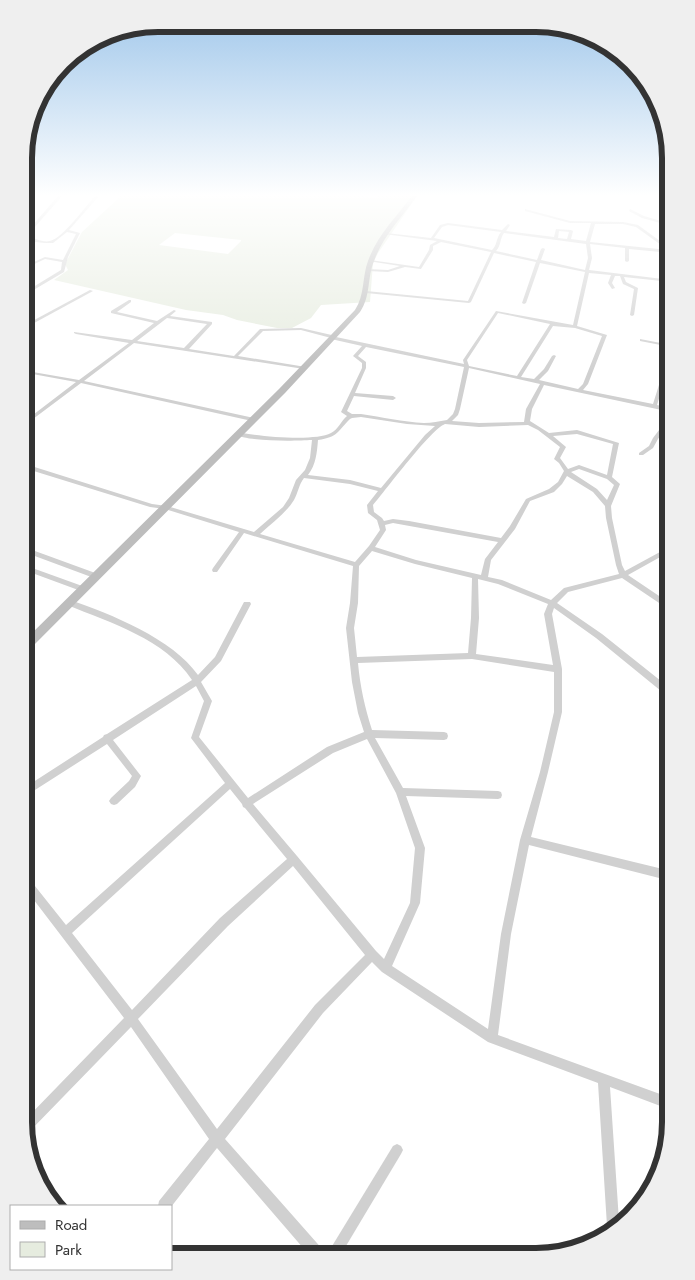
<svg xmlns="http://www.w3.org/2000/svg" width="695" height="1280" font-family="Jost,sans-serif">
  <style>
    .green { fill: #e6ecdf; fill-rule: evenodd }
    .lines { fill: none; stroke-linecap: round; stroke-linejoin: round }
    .street { fill: #d0d0d0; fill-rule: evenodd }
    .secondary { fill: #bdbdbd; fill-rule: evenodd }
    .rim { fill: none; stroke: #333; stroke-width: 6 }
  </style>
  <rect width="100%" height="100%" fill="#fff"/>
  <path class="green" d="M121,196H359L378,198L379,196H417L378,253L373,263L370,302L321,305L311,318L292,328H277L237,320L223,315L186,310L54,280L68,270L65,264L82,232ZM175,233L241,240V241L228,254L159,245Z"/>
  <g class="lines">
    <g class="street">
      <path d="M58,196H62L27,236C34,238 43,243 50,241C63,238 85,207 95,196H99L69,230L80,233L68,257L64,272L25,295V292L61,270L62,262L45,259L26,268H25V266L45,257L63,260L76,234L67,232L53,243H45L36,242L25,246V244L33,240L25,237V234Z"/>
      <path d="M525,209L570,221L623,222L638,225L671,249V253L629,249V261L627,262L625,261V248L590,244L592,258L589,270L671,280V282L624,277L626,282L638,288L634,315L632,316L630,315L634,289L623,284L620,276H615L612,283L615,288L612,289L608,283L611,275L589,273L577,326L607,335L588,384L583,390L653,404L669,353L671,352V360L657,405L671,408V412L544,385L532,409L530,421L549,433L577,430L619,443L612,477L620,484L611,506L612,518L622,565L625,571L671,546V551L628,575L671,604V611L622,578L568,592L557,603L602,634L666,685H671V691L669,692L671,707V748L668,747L667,744L661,691L596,638L554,608L552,614L562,669V712L548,772L531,837L671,871V881L529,845L511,934L498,1035L671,1098V1110L610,1087L619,1221L608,1229L607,1226L598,1083L488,1042L382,972L372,962L323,1013L225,1139L324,1251L325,1256H310L217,1148L171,1207L158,1206L159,1201L209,1139L131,1027L29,1132L26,1134L24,1121L124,1018L24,887V874L27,876L66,925L225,783L191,738L204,701L196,686L113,740L141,776L135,787L117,804L114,805L111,804L109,801L111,798L129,781L132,776L107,744L24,797V788L103,737L104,735L107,734L192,680C165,639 111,623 67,605L66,603L67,601L70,600C111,614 173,639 198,675L215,657L244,602H250L251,604L221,661L201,682L212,701L199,737L248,798L327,747L364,732L358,713L352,682L346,628L350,603L353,566L244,533L217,572H213L212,570L213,568L239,532L165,509L150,507L24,468L25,464L152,504L167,506L254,532L283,507L289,498L296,480L305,470L310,458L312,440C295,441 248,442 234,434L237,432C257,436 314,442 331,433C338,430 341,421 347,416L341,412L362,368V363L353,356L362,346L331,339V338L301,330L263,331L238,356L306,367V368L304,369L134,343L84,381L254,418V420L252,421L81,383L25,425V421L76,382L27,373L25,372L27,371L79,380L129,343L76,334L74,333V332L132,340L154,323L111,313V311L129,300H131V302L117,312L157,321L174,310L176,311L170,316L212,322V324L189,349L234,356L260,329L301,328L336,336V337L464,364L463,360L496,311L573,325L585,272L540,263L526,303L524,304L522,303L536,262L494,253L471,302L469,303L366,293L364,292L366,291L468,301L491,252L441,242L433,246V250L421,269L405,267L388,272L368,271H367V269L388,270L400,266L368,261L370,260L419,267L429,250L430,245L437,241L384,234L386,233L431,238L440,225L448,223L502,230L508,224L510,225L506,231L554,237L556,229L571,230L573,231L571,239L586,241L591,223H570L525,211ZM595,224H623L636,227L668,250L590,242ZM448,225L501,232C496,238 497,246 492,250L434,238L442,227ZM559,231L569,232L567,239L558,238ZM504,233L586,244L588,258L585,270L541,260L545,249L543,248L541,249L537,260L496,251C501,246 500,238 504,233ZM498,313L550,324L517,376L469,366L467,360ZM167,318L207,324L184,348L137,341ZM553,326L575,328L602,336L583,384L578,389L539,380L548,371L556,356L554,355L552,356L544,369L534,379L521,377ZM366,347L464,367L455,409L453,414L447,420C439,421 432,423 424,423C403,422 382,417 361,414H352L347,411L354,396L393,400L396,398L393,396L355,393L366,368V362L358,356ZM469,368L540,384L526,409L524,422L479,423L452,421L458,415L460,409ZM361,417L407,424L435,426L425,435L381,488L350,480L308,475C316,465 317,452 318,440C338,437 337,432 350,419L352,418ZM445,424L479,427L528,425L538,430L560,447L554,459L559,463L564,471L558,482L549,489L526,499L510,526L501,538L409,521L393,519L384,521L382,518L374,512L373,505C386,490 431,429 445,424ZM577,434L613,444L607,475L579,465L568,469L560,458L566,447L553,436ZM579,469L607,479L614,485L607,500L597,489L571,472ZM567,476L593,492L605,506L606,518L616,565L619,574L564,588L551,600L502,580L488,577L491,560L515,529L530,501L554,492L562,484ZM304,478L350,484L378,491L367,505L368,513L377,520L380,530L369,546L355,562L260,534C272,523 286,513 294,500C298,493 299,484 304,478ZM393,523L498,542L485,559L481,575L416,560L375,547L386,530L385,525ZM372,551L415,564L472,578L471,618L468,653L357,657L354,628L358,603L359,566ZM478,579L498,584L548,604L544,614L553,665L476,654L479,618ZM472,659L554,672V712L540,772L520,840L501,934L488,1029L392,966L420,903L425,848L406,796L498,799L501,798L502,795L501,792L498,791L403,788L375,738L444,740L447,739L448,736L447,733L444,732L372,730C365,708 360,686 358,663ZM367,739L396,793L415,848L410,903L384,959L376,951L297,856L253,804L333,753ZM230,789L242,804L243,807L245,808L287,859L220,918L132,1010L72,933ZM293,866L365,955L315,1005L217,1129L138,1019L228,926Z"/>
      <polygon points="630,209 644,216 671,224 671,226 642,218 629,211"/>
      <polygon points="90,290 93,291 25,328 25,325"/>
      <polygon points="640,339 671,345 671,347 640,341"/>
      <polygon points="671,416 671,421 658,439 653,448 643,455 639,455 639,453 649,446 653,438 669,417"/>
      <polygon points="24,547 98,574 99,576 96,578 94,578 24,552"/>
      <polygon points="24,565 85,587 87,589 85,591 81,591 24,570"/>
      <polygon points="397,1144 401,1146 403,1150 401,1154 340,1256 326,1256 393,1146"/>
    </g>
    <path class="secondary" d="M412,196H417C402,217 383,236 374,261C367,278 371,296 360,312L285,393L28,651L24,652V641L279,389L355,310C365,295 362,277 368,261C377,236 396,217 412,196Z"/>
  </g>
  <linearGradient id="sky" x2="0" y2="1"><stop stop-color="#9ec6ea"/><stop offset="0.52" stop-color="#fff"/><stop offset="1" stop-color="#fff" stop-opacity="0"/></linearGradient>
  <rect width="695" height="375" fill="url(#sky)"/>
  <path d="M0 0H695V1280H0ZM158 32H536A126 126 0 0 1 662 158V1122A126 126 0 0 1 536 1248H158A126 126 0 0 1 32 1122V158A126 126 0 0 1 158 32Z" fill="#efefef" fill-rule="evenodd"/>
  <path class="rim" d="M158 32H536A126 126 0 0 1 662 158V1122A126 126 0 0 1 536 1248H158A126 126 0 0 1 32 1122V158A126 126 0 0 1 158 32Z"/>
  <rect x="10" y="1205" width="162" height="65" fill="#ffffff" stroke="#adadad"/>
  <rect x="20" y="1221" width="25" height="8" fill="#bdbdbd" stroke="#adadad"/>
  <text x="55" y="1230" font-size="15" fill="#333333">Road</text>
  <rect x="20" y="1242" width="25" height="15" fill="#e6ecdf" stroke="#adadad"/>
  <text x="55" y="1255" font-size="15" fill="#333333">Park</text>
</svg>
